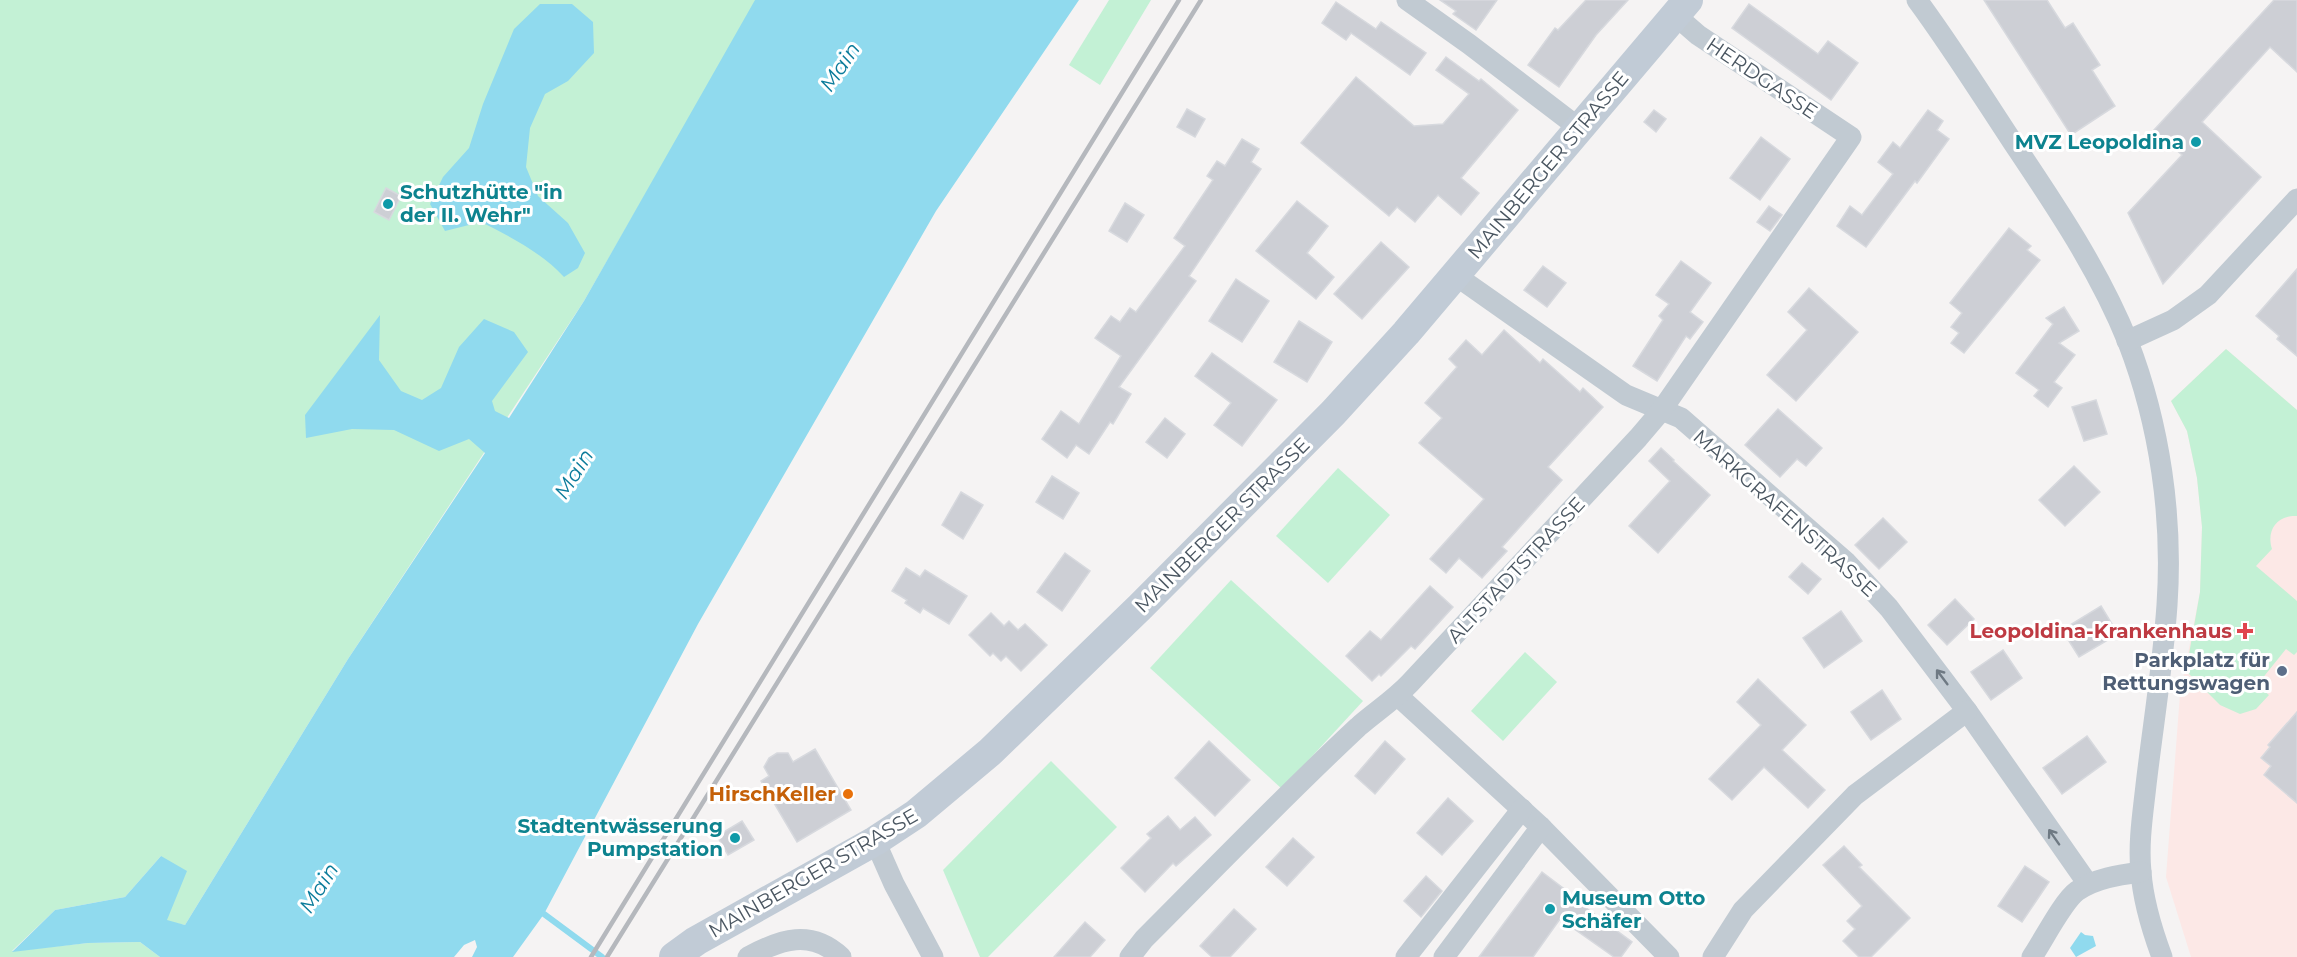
<svg xmlns="http://www.w3.org/2000/svg" width="2297" height="957" font-family="Montserrat,sans-serif">
  <style>
    .medical { fill: #fce8e6 }
    .green { fill: #c3f1d5 }
    .water { fill: #90daee }
    .lines { fill: none; stroke-linecap: round; stroke-linejoin: round }
    .stream { stroke: #90daee; stroke-width: 6 }
    .building { fill: #cdcfd5; stroke: #d7d9de; stroke-width: 1.5 }
    .minor { stroke: #c1cad2; stroke-width: 21 }
    .secondary { stroke: #c1cbd6; stroke-width: 30 }
    .rail { stroke: #b5b8bd; stroke-width: 4.5 }
    .oneway { stroke: #6e7983 }
    .culture-dot { fill: #0f9aa8; stroke: #fff; stroke-width: 2 }
    .health-dot { fill: #e0444e; stroke: #fff; stroke-width: 2 }
    .service-dot { fill: #5c6f8a; stroke: #fff; stroke-width: 2 }
    .food-dot { fill: #e8710a; stroke: #fff; stroke-width: 2 }
    .labels { text-anchor: middle; stroke-width: 6; stroke-linejoin: round; paint-order: stroke }
    .street-label { font-size: 20px; fill: #4a5661; stroke: #fff }
    .culture-label { font-size: 20px; font-weight: bold; fill: #0d838f; stroke: #fff; text-anchor: end }
    .health-label { font-size: 20px; font-weight: bold; fill: #be3a42; stroke: #fff; text-anchor: end }
    .service-label { font-size: 20px; font-weight: bold; fill: #4e5e75; stroke: #fff; text-anchor: end }
    .food-label { font-size: 20px; font-weight: bold; fill: #c56008; stroke: #fff; text-anchor: end }
    .water-label { font-size: 21px; font-style: italic; fill: #0c7c9b; stroke: #fff }
  </style>
  <rect width="100%" height="100%" fill="#f5f3f3"/>
  <polygon class="medical" points="2226,349 2297,410 2297,957 2191,957 2166,877 2180,694 2200,592 2202,527 2197,478 2187,431 2171,401"/>
  <g class="green">
    <polygon points="0,0 757,0 584,301 348,659 185,925 166,921 161,856 125,897 55,910 12,951 88,943 140,942 160,957 0,957"/>
    <polygon points="1109,0 1151,0 1100,85 1069,65"/>
    <path d="M2226,349L2297,410V516C2277,515 2266,530 2272,549L2256,566L2297,601V652L2294,655L2286,649L2257,685L2269,695L2256,709L2240,714L2220,705L2186,671L2200,592L2202,527L2197,478L2187,431L2171,401Z"/>
    <polygon points="1338,468 1390,515 1328,583 1276,536"/>
    <polygon points="1231,580 1363,701 1282,789 1150,668"/>
    <polygon points="1525,652 1557,682 1503,741 1471,711"/>
    <polygon points="1051,761 1117,827 988,957 980,957 943,870"/>
  </g>
  <g class="water">
    <polygon points="755,0 1079,0 936,211 698,624 544,914 513,957 472,957 477,947 475,940 464,945 454,957 160,957 140,942 88,943 12,952 55,910 125,897 161,856 187,871 167,920 185,925 348,659 485,453 469,439 439,451 394,430 352,429 306,438 305,415 380,315 379,360 401,391 422,400 441,388 459,347 484,319 514,332 528,352 492,401 495,411 509,418 584,301"/>
    <path d="M540,4H572L593,22L594,53L568,81L545,94L530,128L526,167L538,196L568,223L585,253L578,268L564,277C542,253 511,237 481,222L445,231L430,204L443,177L469,148L483,104L514,29Z"/>
    <polygon points="2081,932 2085,935 2093,936 2096,946 2076,957 2070,948"/>
  </g>
  <g class="lines">
    <polyline class="stream" points="544,914 602,957"/>
  </g>
  <g class="building">
    <polygon points="1440,0 1497,0 1476,30 1453,14 1456,11"/>
    <polygon points="1586,0 1628,0 1596,35 1559,87 1528,65 1555,28 1558,30"/>
    <polygon points="1984,0 2047,0 2065,28 2073,23 2100,65 2092,70 2115,106 2071,135"/>
    <polygon points="2274,0 2297,0 2297,72 2270,47 2202,122 2261,177 2163,284 2128,213 2182,155 2154,130"/>
    <polygon points="1336,2 1376,29 1381,22 1426,53 1410,75 1351,33 1346,40 1322,23"/>
    <polygon points="1749,4 1818,54 1828,41 1858,63 1831,100 1732,28"/>
    <polygon points="1446,57 1479,81 1481,79 1518,110 1461,178 1479,193 1461,215 1438,195 1415,222 1397,207 1389,216 1301,143 1356,77 1414,126 1443,124 1469,94 1436,70"/>
    <polygon points="1187,109 1205,119 1195,137 1177,127"/>
    <polygon points="1654,110 1666,119 1656,132 1644,122"/>
    <polygon points="1928,110 1943,121 1937,130 1949,139 1917,183 1915,181 1866,247 1837,226 1850,206 1862,215 1893,174 1878,162 1893,142 1900,148"/>
    <polygon points="1761,137 1790,159 1760,200 1730,178"/>
    <polygon points="1242,139 1259,149 1251,162 1261,169 1189,276 1196,281 1119,387 1131,394 1113,424 1110,422 1089,454 1076,445 1067,458 1042,439 1061,411 1079,424 1121,356 1095,338 1111,316 1120,322 1130,308 1136,312 1185,246 1174,238 1213,180 1207,176 1217,161 1225,166"/>
    <polygon points="386,188 401,196 389,220 374,212"/>
    <polygon points="1297,201 1328,226 1307,253 1334,277 1316,299 1256,251"/>
    <polygon points="1125,203 1144,215 1127,242 1109,231"/>
    <polygon points="1769,206 1782,215 1770,231 1757,222"/>
    <polygon points="2009,228 2031,246 2027,250 2040,260 1964,353 1951,343 1959,333 1951,327 1962,313 1950,303"/>
    <polygon points="1381,242 1409,267 1362,319 1334,294"/>
    <polygon points="1681,261 1711,283 1690,312 1703,322 1690,339 1686,336 1657,381 1633,366 1663,320 1659,316 1669,304 1656,295"/>
    <polygon points="1543,266 1566,283 1547,307 1524,290"/>
    <polygon points="2297,269 2297,356 2277,339 2279,336 2256,316"/>
    <polygon points="1236,279 1269,301 1242,342 1209,321"/>
    <polygon points="1809,288 1858,332 1796,401 1767,375 1807,330 1788,312"/>
    <polygon points="2064,307 2079,331 2059,343 2075,355 2054,382 2062,388 2048,407 2034,396 2039,390 2016,373 2053,324 2046,318"/>
    <polygon points="1299,321 1332,342 1307,382 1274,362"/>
    <polygon points="1504,330 1540,363 1543,359 1580,392 1583,388 1603,407 1548,467 1562,480 1502,547 1507,551 1482,578 1459,558 1446,573 1430,559 1484,499 1419,443 1442,418 1425,403 1457,367 1449,359 1466,340 1482,355"/>
    <polygon points="1212,353 1277,400 1242,446 1214,425 1231,403 1195,376"/>
    <polygon points="2096,400 2107,434 2084,441 2072,407"/>
    <polygon points="1778,409 1822,448 1806,466 1797,459 1780,477 1745,445"/>
    <polygon points="1165,418 1185,434 1167,458 1146,442"/>
    <polygon points="1661,448 1674,460 1673,461 1710,495 1658,553 1629,526 1670,481 1649,461"/>
    <polygon points="2074,466 2100,492 2065,526 2039,500"/>
    <polygon points="1052,476 1079,493 1063,519 1036,502"/>
    <polygon points="961,492 983,505 963,539 942,525"/>
    <polygon points="1883,518 1907,542 1879,569 1855,545"/>
    <polygon points="1065,553 1090,571 1062,611 1037,592"/>
    <polygon points="1802,563 1821,579 1808,594 1789,577"/>
    <polygon points="906,568 920,577 925,570 967,596 949,624 923,608 920,613 905,603 907,600 892,591"/>
    <polygon points="1430,586 1453,607 1415,649 1411,646 1381,676 1379,674 1372,681 1346,656 1370,631 1381,640"/>
    <polygon points="1955,599 1974,619 1947,645 1928,625"/>
    <polygon points="2101,606 2118,634 2079,657 2062,630"/>
    <polygon points="1841,611 1862,641 1824,668 1803,638"/>
    <polygon points="991,613 1004,626 1009,621 1018,630 1025,624 1047,645 1021,671 1006,656 1001,661 993,653 990,656 969,635"/>
    <polygon points="2003,650 2022,678 1991,700 1971,672"/>
    <polygon points="1758,679 1806,725 1782,750 1825,790 1808,808 1764,767 1732,800 1709,779 1761,725 1737,702"/>
    <polygon points="1882,690 1901,719 1871,740 1851,712"/>
    <polygon points="2297,712 2297,803 2264,775 2271,766 2261,758 2270,747 2268,745"/>
    <polygon points="2087,736 2106,762 2062,794 2043,768"/>
    <polygon points="1209,741 1250,780 1215,816 1175,778"/>
    <polygon points="1385,741 1405,759 1375,794 1355,776"/>
    <polygon points="815,749 851,810 797,842 761,781 769,776 764,767 769,758 777,753 788,753 793,762"/>
    <polygon points="1448,798 1473,821 1442,855 1417,833"/>
    <polygon points="1168,816 1180,830 1195,817 1211,835 1176,866 1173,863 1145,892 1121,868 1151,838 1147,834"/>
    <polygon points="742,821 754,840 728,855 717,836"/>
    <polygon points="1293,838 1314,857 1287,886 1266,867"/>
    <polygon points="1844,846 1862,865 1859,867 1910,918 1871,957 1859,957 1843,941 1855,929 1847,921 1862,906 1823,865"/>
    <polygon points="2025,866 2049,882 2022,922 1998,906"/>
    <polygon points="1542,872 1575,897 1574,899 1632,942 1621,957 1614,957 1560,919 1533,957 1479,957"/>
    <polygon points="1426,876 1442,891 1421,917 1404,901"/>
    <polygon points="1234,909 1256,929 1230,957 1212,957 1200,946"/>
    <polygon points="1085,922 1105,940 1090,957 1054,957"/>
  </g>
  <g class="lines">
    <g class="minor">
      <polyline points="1407,0 1469,44 1579,128"/>
      <path d="M1917,0C1951,46 1981,94 2012,141C2055,205 2099,270 2128,342C2160,425 2173,517 2167,605C2163,665 2153,725 2146,785C2143,813 2138,843 2141,872C2143,901 2152,930 2162,957"/>
      <polyline points="1455,275 1626,395 1681,418 1846,562 1889,608 1967,711 2088,884"/>
      <polyline points="2127,341 2173,320 2208,295 2297,199"/>
      <polyline points="1398,696 1541,827 1669,957"/>
      <polyline points="875,841 894,884 933,957"/>
      <path d="M748,957C781,939 811,929 841,957"/>
      <path d="M1130,957L1144,939C1215,868 1284,796 1358,727C1375,712 1394,700 1410,683L1638,438L1661,411L1851,137L1698,35L1675,15"/>
      <polyline points="1406,957 1522,809"/>
      <polyline points="1444,957 1541,827"/>
      <polyline points="1713,957 1743,910 1855,795 1967,711"/>
      <path d="M2032,957C2043,941 2063,901 2077,891C2096,878 2119,875 2141,872"/>
    </g>
    <polyline class="secondary" points="674,957 696,941 875,841 916,814 990,752 1140,607 1333,413 1406,333 1688,0"/>
    <g class="rail">
      <polyline points="591,957 1179,0"/>
      <polyline points="607,957 1201,0"/>
    </g>
  </g>
  <defs><path id="oneway-shaft" d="M-6 0H5M1.5-3L5.5 0L1.5 3" fill="none" stroke-width="1.6" stroke-linecap="round" stroke-linejoin="round" transform="scale(1.5)"/></defs>
  <g class="oneway">
    <use href="#oneway-shaft" transform="translate(1942 677) rotate(-127)"/>
    <use href="#oneway-shaft" transform="translate(2054 837) rotate(-125)"/>
  </g>
  <g class="culture-dot">
    <circle cx="2196" cy="142" r="6"/>
    <circle cx="388" cy="204" r="6"/>
    <circle cx="735" cy="838" r="6"/>
    <circle cx="1550" cy="909" r="6"/>
  </g>
  <path class="health-dot" d="M2242 622h6v6h6v6h-6v6h-6v-6h-6v-6h6z"/>
  <circle class="service-dot" cx="2282" cy="671" r="6"/>
  <circle class="food-dot" cx="848" cy="794" r="6"/>
  <g class="labels">
    <g class="street-label">
      <text transform="translate(1762 78) rotate(34)" y="7">HERDGASSE</text>
      <text transform="translate(1548 165) rotate(-50)" y="7">MAINBERGER STRASSE</text>
      <text transform="translate(1785 513) rotate(42)" y="7">MARKGRAFENSTRASSE</text>
      <text transform="translate(1222 525) rotate(-45)" y="7">MAINBERGER STRASSE</text>
      <text transform="translate(1516 570) rotate(-47)" y="7">ALTSTADTSTRASSE</text>
      <text transform="translate(813 873) rotate(-30)" y="7">MAINBERGER STRASSE</text>
    </g>
    <g class="culture-label">
      <text x="2184" y="149">MVZ Leopoldina</text>
      <text x="400" y="199" text-anchor="start">Schutzhütte "in<tspan x="400" dy="23">der II. Wehr"</tspan></text>
      <text x="723" y="833">Stadtentwässerung<tspan x="723" dy="23">Pumpstation</tspan></text>
      <text x="1562" y="905" text-anchor="start">Museum Otto<tspan x="1562" dy="23">Schäfer</tspan></text>
    </g>
    <g class="health-label">
      <text x="2232" y="638">Leopoldina-Krankenhaus</text>
    </g>
    <g class="service-label">
      <text x="2270" y="667">Parkplatz für<tspan x="2270" dy="23">Rettungswagen</tspan></text>
    </g>
    <g class="food-label">
      <text x="836" y="801">HirschKeller</text>
    </g>
    <g class="water-label">
      <text transform="translate(840 67) rotate(-56)" y="7">Main</text>
      <text transform="translate(574 474) rotate(-58)" y="7">Main</text>
      <text transform="translate(319 888) rotate(-58)" y="7">Main</text>
    </g>
  </g>
</svg>
